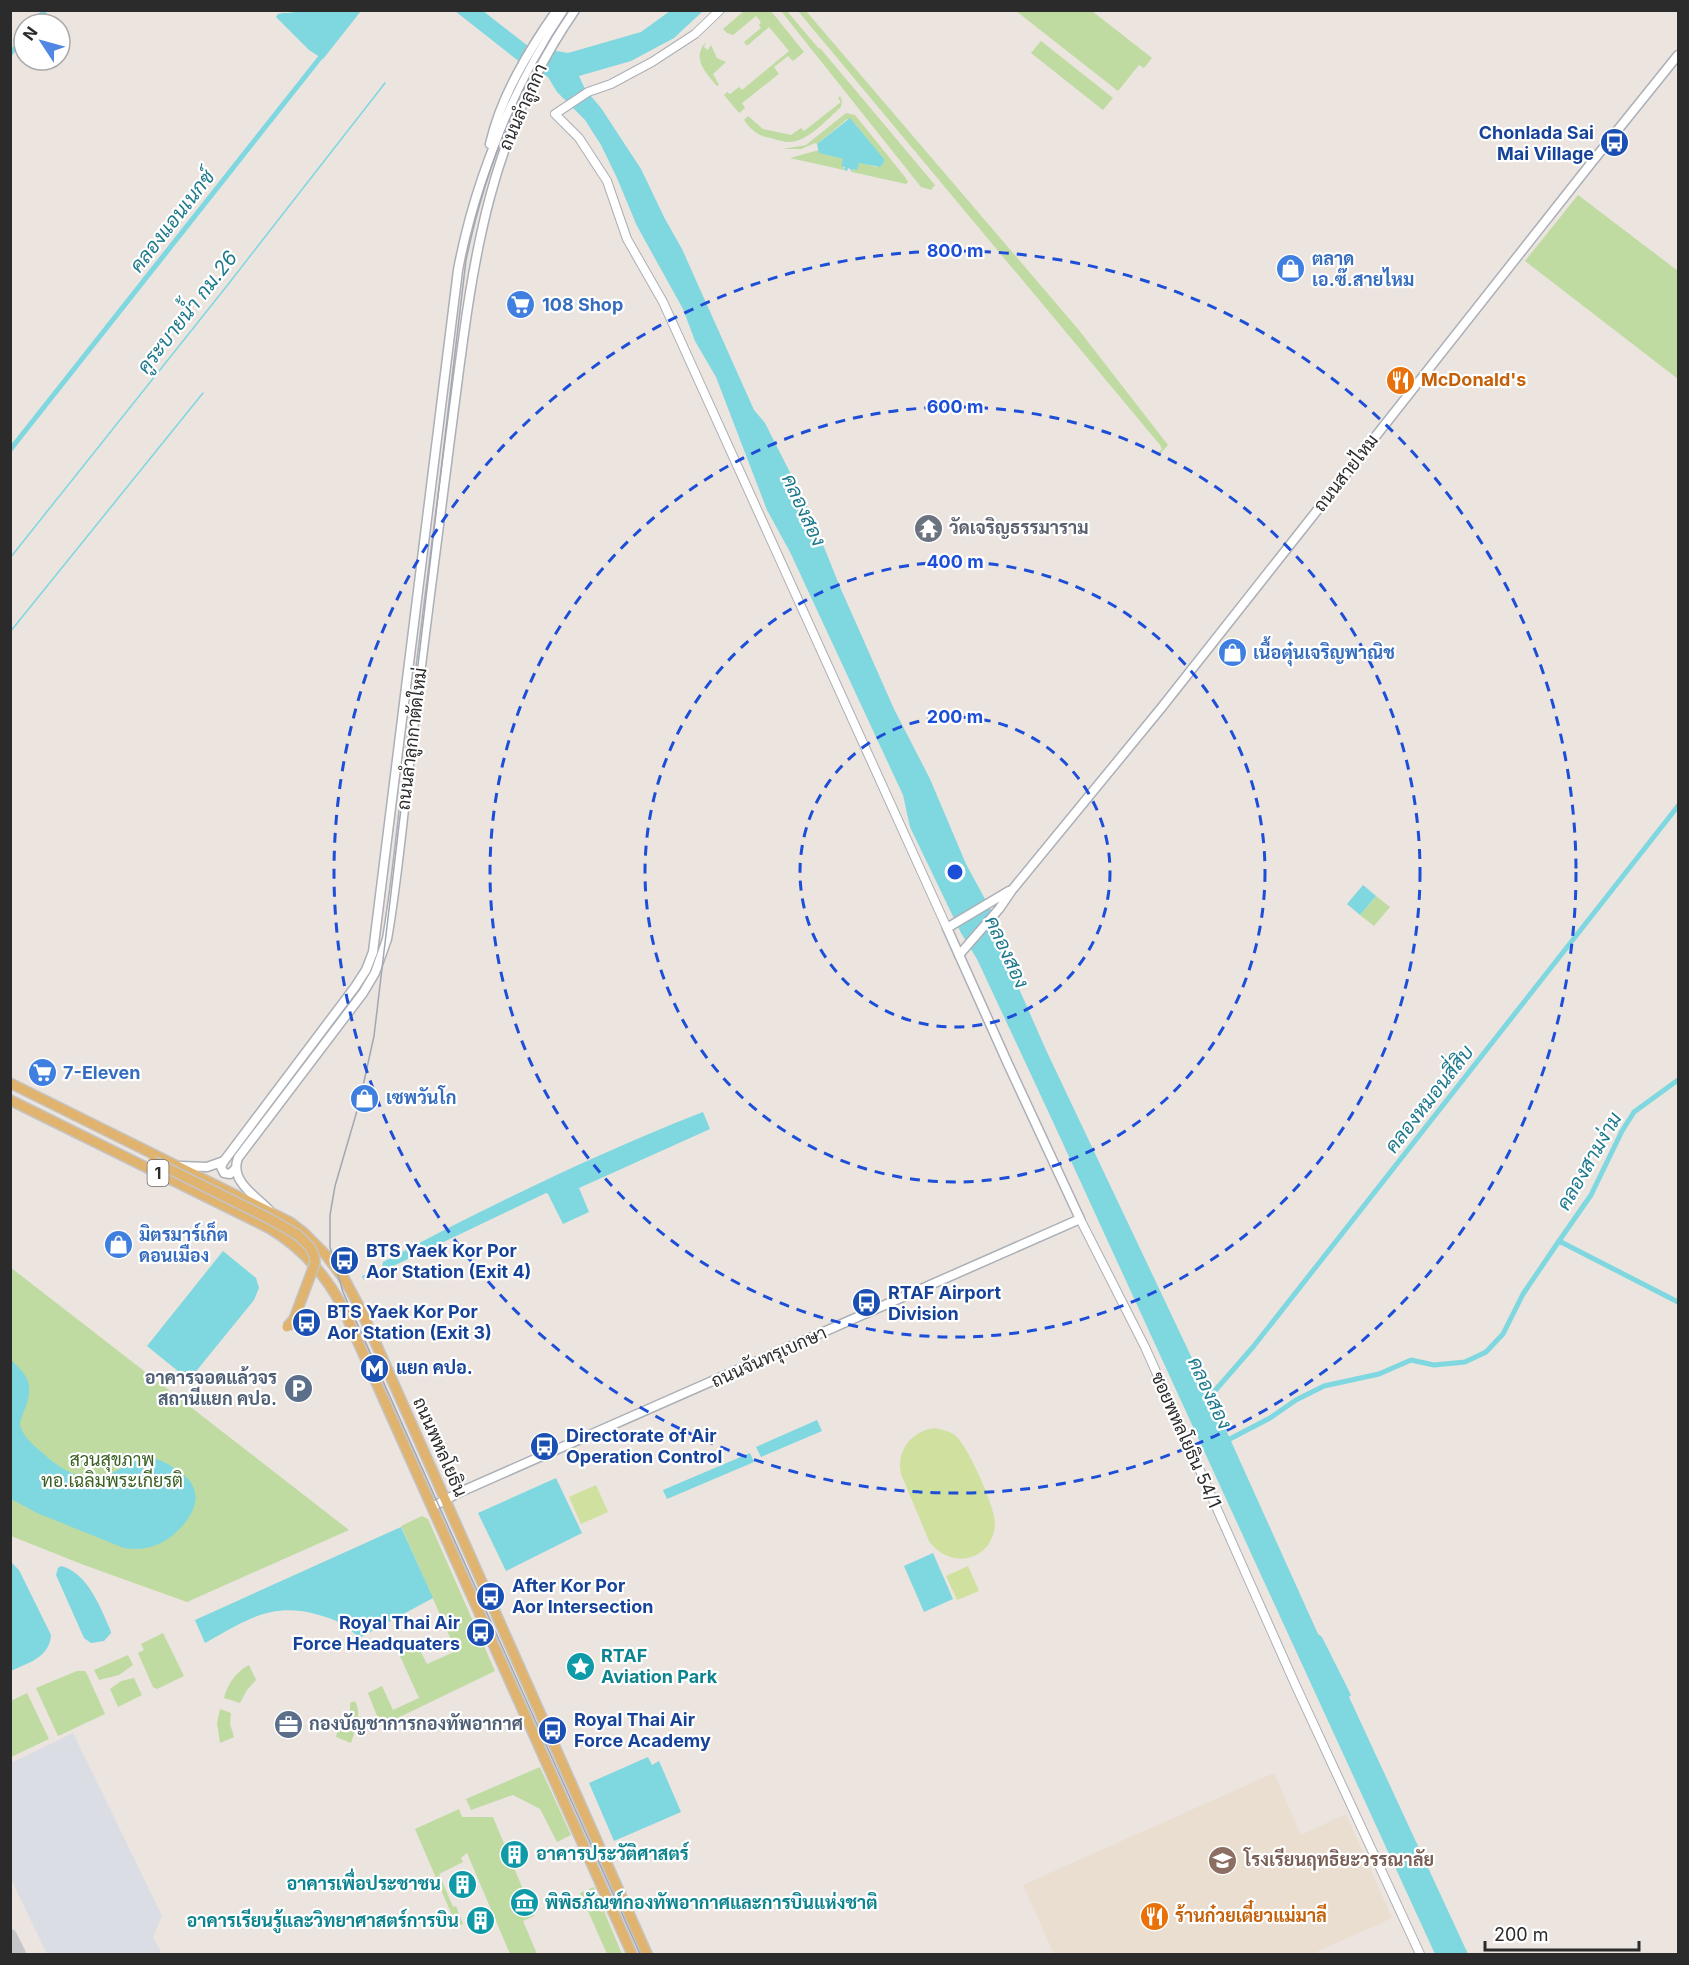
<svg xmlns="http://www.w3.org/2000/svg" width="1689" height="1965" font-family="Inter,Sarabun,sans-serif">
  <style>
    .education { fill: #eaded0 }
    .airport { fill: #dadde4 }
    .green { fill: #bfdba2 }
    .pitch { fill: #d0e19f }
    .water { fill: #7fd7e0 }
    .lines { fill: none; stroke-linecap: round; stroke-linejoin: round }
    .stream { stroke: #7fd7e0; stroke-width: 1.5 }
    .canal { stroke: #7fd7e0; stroke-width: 5 }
    .taxiway { stroke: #c6c6c9; stroke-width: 14 }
    .tertiary-casing { stroke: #abafb6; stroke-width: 10 }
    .secondary-casing { stroke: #abafb6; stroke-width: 11 }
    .primary-casing { stroke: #c4c4c4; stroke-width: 12 }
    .tertiary { stroke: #fff; stroke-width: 8 }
    .secondary { stroke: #fff; stroke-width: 8 }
    .primary { stroke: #e0b36f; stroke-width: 9 }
    .rail { stroke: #a2a7b3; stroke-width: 1.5 }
    .primary-bridge-casing { stroke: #c4c4c4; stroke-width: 12; stroke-linecap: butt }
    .primary-bridge { stroke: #e0b36f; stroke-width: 9 }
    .ring { fill: none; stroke: #1d4ed8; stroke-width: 3; stroke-dasharray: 10 8 }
    .labels { text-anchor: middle; stroke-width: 4.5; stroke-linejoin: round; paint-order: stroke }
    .shield { fill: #fff; stroke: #6b6b6b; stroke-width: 1.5 }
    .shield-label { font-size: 16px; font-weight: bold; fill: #2b2b2b }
    .street-label { font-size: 18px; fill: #2b2b2b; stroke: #fff }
    .transit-label { font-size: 18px; font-weight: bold; fill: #164399; stroke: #fff; text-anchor: start }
    .shop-label { font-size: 18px; font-weight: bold; fill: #366cbe; stroke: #fff; text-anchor: start }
    .food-label { font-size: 18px; font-weight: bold; fill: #c56008; stroke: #fff; text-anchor: start }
    .worship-label { font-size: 18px; font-weight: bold; fill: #5b616d; stroke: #fff; text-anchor: start }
    .service-label { font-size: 18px; font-weight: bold; fill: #4e5e75; stroke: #fff; text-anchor: end }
    .park-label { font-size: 18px; fill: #3a6023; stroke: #fff }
    .culture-label { font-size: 18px; font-weight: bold; fill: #0d838f; stroke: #fff; text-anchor: start }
    .education-label { font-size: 18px; font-weight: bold; fill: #785e54; stroke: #fff; text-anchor: start }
    .water-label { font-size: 20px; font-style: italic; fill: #1e798c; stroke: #fff }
    .centre { fill: #1d4ed8; stroke: #fff; stroke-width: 3 }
    .ring-label { font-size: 18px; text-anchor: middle; font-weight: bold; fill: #1d4ed8; stroke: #fff; stroke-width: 4.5; stroke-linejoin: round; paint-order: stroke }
  </style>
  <rect width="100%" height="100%" fill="#ebe4df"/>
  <polygon class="education" points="1274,1773 1301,1835 1346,1814 1392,1918 1312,1954 1054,1954 1023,1885"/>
  <polygon class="airport" points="73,1733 162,1916 153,1937 162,1954 47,1954 11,1879 11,1763"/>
  <g class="green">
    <polygon points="745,10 771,11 804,52 793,61 788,56 774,67 779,74 742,103 745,108 739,113 724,95 727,92 730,94 739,87 742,90 789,51 769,27 748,45 746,45 744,42 761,28 759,25 761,22 756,16 733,35 727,33 723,29"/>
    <polygon points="781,11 787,11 819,49 820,48 935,185 931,190 921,187"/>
    <polygon points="798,11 806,11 1078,329 1168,445 1158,456 1156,455 1162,449 1160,445"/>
    <polygon points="1016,11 1092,11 1152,58 1144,68 1139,65 1118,91"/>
    <polygon points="1041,41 1113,98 1103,110 1031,53"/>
    <path d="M706,42L704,47L708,50L711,45L717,58L726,62L713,74L719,85L717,86C706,73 691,58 706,42Z"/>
    <path d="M840,96L842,101L841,107C827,119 809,141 790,142C784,142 777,140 771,138C758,136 751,130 744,120L748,116L763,129L791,135L801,128L804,131L841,102L838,98Z"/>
    <polygon points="846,113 855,115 905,177 908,182 906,184 852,172 859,162 876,167 884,162 884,160 856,125 847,119 817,144 815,143 801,149 783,149 806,145"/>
    <polygon points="819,150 820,153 843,159 844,170 790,158"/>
    <polygon points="1578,195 1678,271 1678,379 1525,261"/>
    <polygon points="1376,896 1390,907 1374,926 1360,915"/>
    <polygon points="10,1267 349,1530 187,1602 84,1565 11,1536"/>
    <polygon points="422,1516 428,1519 495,1671 381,1726 368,1693 382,1686 393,1710 419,1698 399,1654 418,1646 427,1664 456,1651 401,1526"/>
    <polygon points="163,1633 184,1676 157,1689 153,1687 138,1653 144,1650 141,1644"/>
    <polygon points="128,1655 133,1665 119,1675 99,1680 94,1670"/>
    <path d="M249,1665L256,1680L247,1690L240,1703L224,1698C228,1683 236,1672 249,1665Z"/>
    <polygon points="77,1671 85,1671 87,1674 105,1714 58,1736 36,1688"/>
    <polygon points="134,1678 142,1695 118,1707 110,1689 121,1681"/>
    <polygon points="27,1693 49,1739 11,1757 11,1701"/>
    <path d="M355,1701C362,1714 356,1729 351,1743L336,1737L339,1724H350V1703Z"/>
    <polygon points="220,1709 231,1713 230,1724 234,1737 220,1743 217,1723"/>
    <polygon points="540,1767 571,1835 557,1842 540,1809 513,1795 471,1810 466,1799"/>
    <polygon points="459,1809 462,1817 493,1817 534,1916 523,1921 537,1954 510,1954 467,1853 461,1858 463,1862 439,1874 453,1907 456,1906 463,1924 457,1927 415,1829"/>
    <polygon points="594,1887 622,1954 607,1954 580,1893"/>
  </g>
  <g class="pitch">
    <path d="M935,1428C943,1430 950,1431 956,1436C968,1447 996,1508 995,1524C993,1561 950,1571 929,1541L901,1474C896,1451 911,1431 935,1428Z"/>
    <polygon points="596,1485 608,1512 581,1524 569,1497"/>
    <polygon points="968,1566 979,1591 957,1600 946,1576"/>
  </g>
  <g class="water">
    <path d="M296,11V10L361,11L323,59L309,50L276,17L278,14C285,12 291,14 296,11Z"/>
    <polygon points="455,11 483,11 528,46 568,53 641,32 670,11 703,11 674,38 631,61 579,76 585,89 601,108 641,169 665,219 682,249 754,410 765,423 810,512 840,587 894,709 930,779 966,864 998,923 1010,968 1046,1050 1226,1430 1318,1634 1322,1637 1351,1695 1349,1697 1468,1954 1435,1954 1054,1124 977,959 961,933 910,827 903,795 790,552 767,510 716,377 695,341 683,309 637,226 617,178 601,145 585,120 557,92 548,77 521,63"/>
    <polygon points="850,118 884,159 884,162 880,167 859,163 857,170 853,169 852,172 850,169 848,168 847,171 844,170 845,167 841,166 843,159 819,153 817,144"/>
    <polygon points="1363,885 1376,896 1360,915 1347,904"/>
    <path d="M703,1112L710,1129L579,1188L589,1212L563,1224L548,1194L546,1193L364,1280L362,1276L382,1267L383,1262C487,1207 593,1155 703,1112Z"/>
    <polygon points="223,1251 256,1278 259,1288 254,1300 189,1380 147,1346"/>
    <path d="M10,1359C27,1375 34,1383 26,1406C24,1411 21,1418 20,1423C20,1435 37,1448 45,1455C58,1467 75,1478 94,1478C114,1477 129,1459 149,1458C157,1458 167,1463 174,1468C198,1482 203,1501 184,1524C168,1543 149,1552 124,1548L37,1513L11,1499Z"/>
    <polygon points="817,1420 822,1431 761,1457 756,1447"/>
    <polygon points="750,1453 754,1462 667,1499 663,1490"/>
    <polygon points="556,1478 582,1533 506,1571 478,1513"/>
    <path d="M401,1527L433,1598L359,1638C348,1626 335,1619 319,1615C270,1601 246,1621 205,1643L195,1620Z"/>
    <polygon points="933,1553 953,1599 924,1612 904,1566"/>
    <path d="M10,1561L19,1570L51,1635C50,1657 28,1663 11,1671Z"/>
    <path d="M61,1566C88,1573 100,1607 110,1629L111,1633L104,1641L91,1643L84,1638L56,1575L58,1568Z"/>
    <polygon points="648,1757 652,1765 659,1761 681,1812 614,1841 589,1783"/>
  </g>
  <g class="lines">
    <g class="stream">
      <polyline points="10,558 226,287 385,83"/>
      <polyline points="10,632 203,393"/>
    </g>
    <g class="canal">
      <polyline points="34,24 45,10"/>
      <polyline points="10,54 24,37"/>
      <polyline points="10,450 323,54"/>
      <polyline points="1559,1241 1591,1195 1622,1131 1634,1112 1678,1080"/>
      <polyline points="1206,1401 1253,1347 1678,806"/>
      <polyline points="1224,1442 1270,1418 1296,1400 1324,1386 1379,1374 1411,1360 1434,1365 1465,1362 1486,1352 1503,1334 1523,1294 1559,1241 1678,1302"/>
    </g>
    <polyline class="taxiway" points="10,1936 19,1954"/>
    <defs>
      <g id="tertiary">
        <polyline points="720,10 695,34 652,62 611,84 588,92 555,114 579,138 607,181 627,239 663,302 947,928"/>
        <polyline points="1080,1219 1145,1347 1295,1684 1420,1954"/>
      </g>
      <g id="secondary">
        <path d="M490,144C501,96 529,50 557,10"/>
        <polyline points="959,955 999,909 1012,890 1162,707 1592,162 1678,55"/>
        <polyline points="224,1161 221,1167 224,1173 230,1174 235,1169"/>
        <path d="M180,1166L207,1167L224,1161L355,987L366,970L373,952L458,270C476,175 512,91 565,10"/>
        <path d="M270,1211C256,1196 229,1181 238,1158L363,993L375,973L387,939C398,876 403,812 411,748C423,645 437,542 450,439C471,281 481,146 575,10"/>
        <polyline points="432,1507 458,1493 1080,1219 1008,1064 947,928 1009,891"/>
      </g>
      <g id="primary">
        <polyline points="10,1083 290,1222 303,1232 326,1255 345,1280 361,1310 647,1954"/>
        <path d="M10,1100L269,1228C301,1247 324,1273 341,1304L632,1954"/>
      </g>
    </defs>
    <use href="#tertiary" class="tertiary-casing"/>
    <use href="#secondary" class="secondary-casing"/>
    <use href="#primary" class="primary-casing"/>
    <use href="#tertiary" class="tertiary"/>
    <use href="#secondary" class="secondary"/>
    <use href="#primary" class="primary"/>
    <path class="rail" d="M569,10C517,86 485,170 466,260L374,1036L359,1104L335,1186L330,1215V1247L343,1292L640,1954"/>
    <defs>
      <polyline id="primary-bridge" points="153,1161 270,1219 298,1235 310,1247 314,1255 315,1263 294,1319 287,1327"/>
    </defs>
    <use href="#primary-bridge" class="primary-bridge-casing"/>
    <use href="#primary-bridge" class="primary-bridge"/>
  </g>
  <g class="ring">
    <circle cx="955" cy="872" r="155"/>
    <circle cx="955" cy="872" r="310"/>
    <circle cx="955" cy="872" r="465"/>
    <circle cx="955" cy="872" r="621"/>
  </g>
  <defs>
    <symbol id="bus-disc" viewBox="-11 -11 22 22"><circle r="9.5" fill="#1a4fb4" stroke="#fff"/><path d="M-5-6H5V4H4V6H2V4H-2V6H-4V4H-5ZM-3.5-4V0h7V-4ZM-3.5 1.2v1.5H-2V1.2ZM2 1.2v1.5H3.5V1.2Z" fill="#fff"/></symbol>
    <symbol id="shop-disc" viewBox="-11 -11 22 22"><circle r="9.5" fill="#3f7fe0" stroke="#fff"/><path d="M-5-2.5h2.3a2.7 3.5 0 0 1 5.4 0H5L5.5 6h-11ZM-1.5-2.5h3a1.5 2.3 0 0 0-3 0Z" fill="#fff"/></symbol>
    <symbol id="supermarket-disc" viewBox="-11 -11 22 22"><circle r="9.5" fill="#3f7fe0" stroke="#fff"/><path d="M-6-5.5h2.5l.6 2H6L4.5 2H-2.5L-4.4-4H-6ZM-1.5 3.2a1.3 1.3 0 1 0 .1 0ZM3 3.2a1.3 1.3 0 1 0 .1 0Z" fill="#fff"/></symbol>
    <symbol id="restaurant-disc" viewBox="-11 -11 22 22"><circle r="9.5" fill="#e8710a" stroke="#fff"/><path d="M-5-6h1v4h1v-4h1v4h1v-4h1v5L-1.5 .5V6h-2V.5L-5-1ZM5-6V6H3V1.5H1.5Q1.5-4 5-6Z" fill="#fff"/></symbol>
    <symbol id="temple-disc" viewBox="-11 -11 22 22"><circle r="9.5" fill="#6b7280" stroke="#fff"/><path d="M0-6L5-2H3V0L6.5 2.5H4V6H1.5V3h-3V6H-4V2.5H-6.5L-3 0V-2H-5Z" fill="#fff"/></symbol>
    <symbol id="metro-disc" viewBox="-11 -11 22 22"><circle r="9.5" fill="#1a4fb4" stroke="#fff"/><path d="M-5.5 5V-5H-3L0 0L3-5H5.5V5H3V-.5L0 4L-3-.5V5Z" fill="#fff"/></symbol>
    <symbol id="parking-disc" viewBox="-11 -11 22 22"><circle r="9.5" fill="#5c6f8a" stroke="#fff"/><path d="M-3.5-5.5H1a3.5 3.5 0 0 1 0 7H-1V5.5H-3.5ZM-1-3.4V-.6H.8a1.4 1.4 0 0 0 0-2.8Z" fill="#fff"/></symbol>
    <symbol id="sight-disc" viewBox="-11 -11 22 22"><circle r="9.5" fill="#0f9aa8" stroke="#fff"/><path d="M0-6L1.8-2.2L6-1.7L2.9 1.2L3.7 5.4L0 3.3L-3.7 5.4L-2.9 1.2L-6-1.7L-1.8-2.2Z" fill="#fff"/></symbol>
    <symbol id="office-disc" viewBox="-11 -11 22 22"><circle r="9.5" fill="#5c6f8a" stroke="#fff"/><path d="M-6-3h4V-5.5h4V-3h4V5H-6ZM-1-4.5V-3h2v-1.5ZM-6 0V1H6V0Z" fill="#fff"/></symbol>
    <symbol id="building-disc" viewBox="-11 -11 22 22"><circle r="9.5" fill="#0f9aa8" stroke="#fff"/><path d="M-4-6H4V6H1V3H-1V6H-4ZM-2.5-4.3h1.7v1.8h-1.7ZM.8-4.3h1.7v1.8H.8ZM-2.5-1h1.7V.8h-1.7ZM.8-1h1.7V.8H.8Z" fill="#fff"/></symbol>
    <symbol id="school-disc" viewBox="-11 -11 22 22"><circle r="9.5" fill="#8d6e63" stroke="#fff"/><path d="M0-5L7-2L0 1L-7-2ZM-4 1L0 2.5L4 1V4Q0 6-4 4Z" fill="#fff"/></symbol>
    <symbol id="museum-disc" viewBox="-11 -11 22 22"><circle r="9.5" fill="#0f9aa8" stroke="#fff"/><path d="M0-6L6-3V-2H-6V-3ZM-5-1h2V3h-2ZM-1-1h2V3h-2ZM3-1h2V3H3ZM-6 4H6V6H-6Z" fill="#fff"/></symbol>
  </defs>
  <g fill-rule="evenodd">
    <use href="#bus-disc" x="1598" y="126" width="33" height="33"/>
    <use href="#shop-disc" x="1274" y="252" width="33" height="33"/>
    <use href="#supermarket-disc" x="504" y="288" width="33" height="33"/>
    <use href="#restaurant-disc" x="1384" y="364" width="33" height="33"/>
    <use href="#temple-disc" x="912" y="512" width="33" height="33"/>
    <use href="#shop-disc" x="1216" y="636" width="33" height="33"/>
    <use href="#supermarket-disc" x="26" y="1056" width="33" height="33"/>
    <use href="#shop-disc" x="348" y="1082" width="33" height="33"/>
    <use href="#shop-disc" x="102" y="1228" width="33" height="33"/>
    <use href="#bus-disc" x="328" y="1244" width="33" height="33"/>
    <use href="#bus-disc" x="850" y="1286" width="33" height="33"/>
    <use href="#bus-disc" x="290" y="1306" width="33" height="33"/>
    <use href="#metro-disc" x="358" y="1352" width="33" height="33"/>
    <use href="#parking-disc" x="282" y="1372" width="33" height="33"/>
    <use href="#bus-disc" x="528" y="1430" width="33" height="33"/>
    <use href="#bus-disc" x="474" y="1580" width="33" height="33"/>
    <use href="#bus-disc" x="464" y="1616" width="33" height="33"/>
    <use href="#sight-disc" x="564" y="1650" width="33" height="33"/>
    <use href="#office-disc" x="272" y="1708" width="33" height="33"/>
    <use href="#bus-disc" x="536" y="1714" width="33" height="33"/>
    <use href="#building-disc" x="498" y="1838" width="33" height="33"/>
    <use href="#school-disc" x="1206" y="1844" width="33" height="33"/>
    <use href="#building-disc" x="446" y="1868" width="33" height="33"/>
    <use href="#museum-disc" x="508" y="1886" width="33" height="33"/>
    <use href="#restaurant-disc" x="1138" y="1900" width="33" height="33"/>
    <use href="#building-disc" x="464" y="1904" width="33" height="33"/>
  </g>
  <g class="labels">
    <rect class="shield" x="147.5" y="1160" width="21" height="26" rx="4.5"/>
    <g class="shield-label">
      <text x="158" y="1179">1</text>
    </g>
    <g class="street-label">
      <text transform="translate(523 107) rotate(-66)" y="6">ถนนลำลูกกา</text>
      <text transform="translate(1346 473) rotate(-52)" y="6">ถนนสายไหม</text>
      <text transform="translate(412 739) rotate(-83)" y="6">ถนนลำลูกกาตัดใหม่</text>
      <text transform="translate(769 1357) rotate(-24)" y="6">ถนนจันทรุเบกษา</text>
      <text transform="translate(1186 1440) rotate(66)" y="6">ซอยพหลโยธิน 54/1</text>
      <text transform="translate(440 1447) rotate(66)" y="6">ถนนพหลโยธิน</text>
    </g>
    <g class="transit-label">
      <text x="1594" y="139" text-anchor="end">Chonlada Sai<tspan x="1594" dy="21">Mai Village</tspan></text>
      <text x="366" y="1257">BTS Yaek Kor Por<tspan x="366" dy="21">Aor Station (Exit 4)</tspan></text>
      <text x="888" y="1299">RTAF Airport<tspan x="888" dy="21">Division</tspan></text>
      <text x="327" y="1318">BTS Yaek Kor Por<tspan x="327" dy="21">Aor Station (Exit 3)</tspan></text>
      <text x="396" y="1374">แยก คปอ.</text>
      <text x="566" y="1442">Directorate of Air<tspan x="566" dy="21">Operation Control</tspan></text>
      <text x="512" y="1592">After Kor Por<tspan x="512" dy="21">Aor Intersection</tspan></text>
      <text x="460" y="1629" text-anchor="end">Royal Thai Air<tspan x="460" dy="21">Force Headquaters</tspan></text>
      <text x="574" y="1726">Royal Thai Air<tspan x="574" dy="21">Force Academy</tspan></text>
    </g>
    <g class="shop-label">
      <text x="1312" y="265">ตลาด<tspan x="1312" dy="21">เอ.ซ๊.สายไหม</tspan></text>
      <text x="542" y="311">108 Shop</text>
      <text x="1253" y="659">เนื้อตุ๋นเจริญพาณิช</text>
      <text x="63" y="1079">7-Eleven</text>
      <text x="386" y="1104">เซพวันโก</text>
      <text x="139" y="1241">มิตรมาร์เก็ต<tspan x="139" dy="21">ดอนเมือง</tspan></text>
    </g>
    <g class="food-label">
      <text x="1421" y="386">McDonald's</text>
      <text x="1175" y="1922">ร้านก๋วยเตี๋ยวแม่มาลี</text>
    </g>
    <g class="worship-label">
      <text x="949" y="534">วัดเจริญธรรมาราม</text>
    </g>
    <g class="service-label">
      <text x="277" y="1384">อาคารจอดแล้วจร<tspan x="277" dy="21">สถานีแยก คปอ.</tspan></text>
      <text x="309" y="1730" text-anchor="start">กองบัญชาการกองทัพอากาศ</text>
    </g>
    <g class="park-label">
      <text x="112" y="1466">สวนสุขภาพ<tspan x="112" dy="21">ทอ.เฉลิมพระเกียรติ</tspan></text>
    </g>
    <g class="culture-label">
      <text x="601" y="1662">RTAF<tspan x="601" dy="21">Aviation Park</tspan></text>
      <text x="536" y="1860">อาคารประวัติศาสตร์</text>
      <text x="441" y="1890" text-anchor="end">อาคารเพื่อประชาชน</text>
      <text x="545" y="1909">พิพิธภัณฑ์กองทัพอากาศและการบินแห่งชาติ</text>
      <text x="459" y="1927" text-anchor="end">อาคารเรียนรู้และวิทยาศาสตร์การบิน</text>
    </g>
    <g class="education-label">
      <text x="1244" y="1866">โรงเรียนฤทธิยะวรรณาลัย</text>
    </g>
    <g class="water-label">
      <text transform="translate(172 221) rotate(-52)" y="7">คลองแอนเนกซ์</text>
      <text transform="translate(187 312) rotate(-52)" y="7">คูระบายน้ำ กม.26</text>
      <text transform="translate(804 510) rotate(65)" y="7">คลองสอง</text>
      <text transform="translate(1007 952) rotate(65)" y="7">คลองสอง</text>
      <text transform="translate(1429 1099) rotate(-52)" y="7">คลองหมอนสี่สิบ</text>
      <text transform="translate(1589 1161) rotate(-60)" y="7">คลองสามง่าม</text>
      <text transform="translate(1210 1393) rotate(65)" y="7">คลองสอง</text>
    </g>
  </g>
  <circle cx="955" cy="872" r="9" class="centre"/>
  <g class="ring-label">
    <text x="955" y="257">800 m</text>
    <text x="955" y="413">600 m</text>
    <text x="955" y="568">400 m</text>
    <text x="955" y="723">200 m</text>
  </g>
  <rect width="1689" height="1965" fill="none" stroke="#2b2b2b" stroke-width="24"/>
  <g transform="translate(42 42) rotate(306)"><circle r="28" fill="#ffffff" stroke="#aaaaaa" stroke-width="1.5"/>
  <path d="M0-4.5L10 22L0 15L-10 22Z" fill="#5286e4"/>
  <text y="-9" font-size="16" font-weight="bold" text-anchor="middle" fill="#2b2b2b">N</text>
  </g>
  <path d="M1485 1941v9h154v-9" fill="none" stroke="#2b2b2b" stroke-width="3"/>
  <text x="1494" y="1941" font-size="18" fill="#2b2b2b" stroke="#ffffff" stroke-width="4.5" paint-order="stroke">200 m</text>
</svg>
